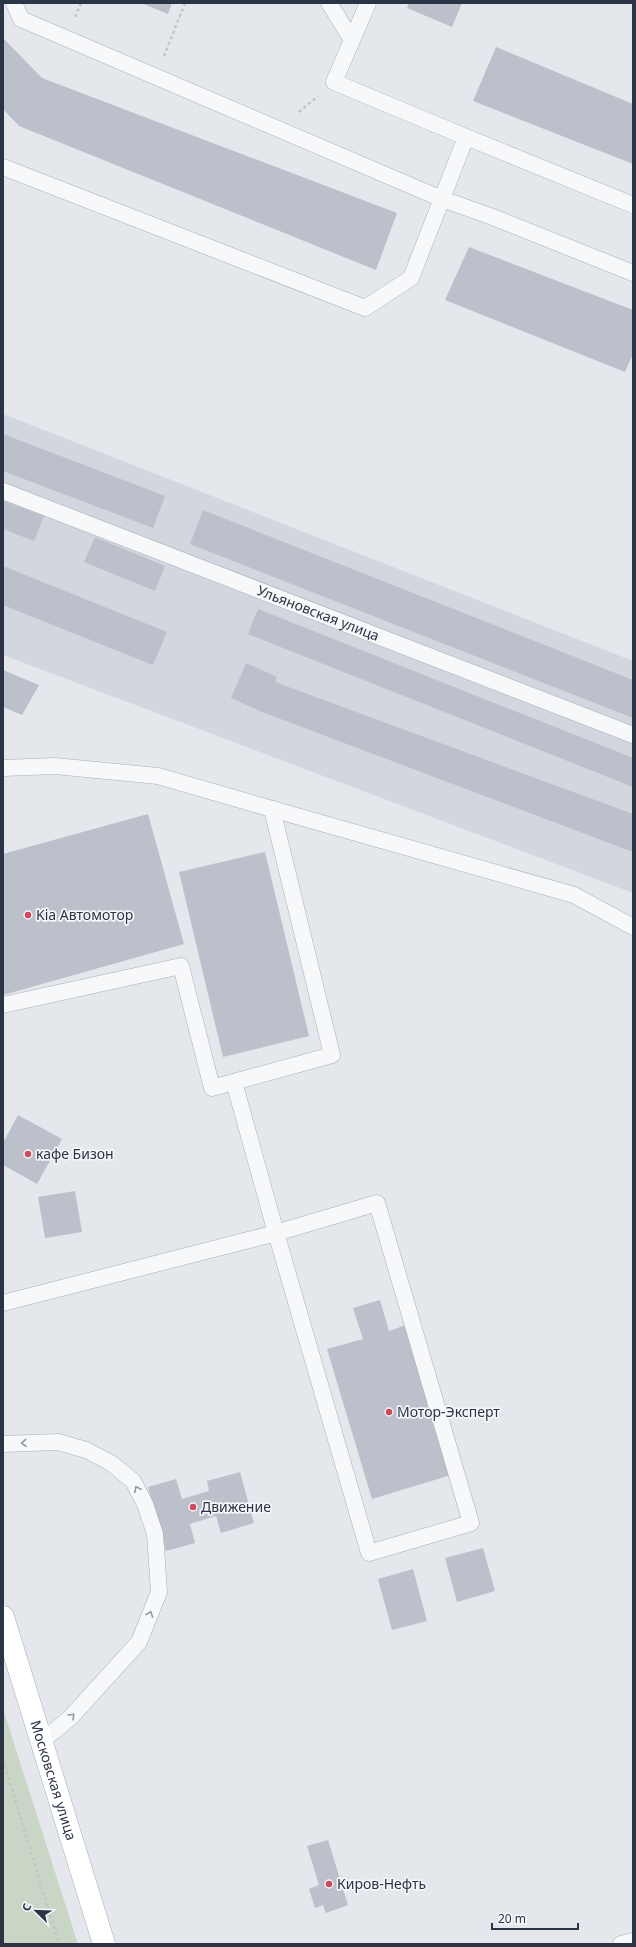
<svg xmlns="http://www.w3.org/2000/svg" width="636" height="1947" font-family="'Noto Sans',sans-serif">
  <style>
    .built { fill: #d2d6de }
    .green { fill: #c9d6c5 }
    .building { fill: #bbc0ca }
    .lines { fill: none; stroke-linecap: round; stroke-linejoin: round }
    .service-casing { stroke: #a9aeb7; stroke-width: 17 }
    .secondary-casing { stroke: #a9aeb7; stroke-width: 23 }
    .path { stroke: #c2c5cb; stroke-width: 2.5; stroke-dasharray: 3 3; stroke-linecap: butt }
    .service { stroke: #f7f8fa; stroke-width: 16 }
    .secondary { stroke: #fff; stroke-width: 22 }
    .oneway { stroke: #9196a0 }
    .poi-dot { fill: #d1495b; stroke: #f4f6f9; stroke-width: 1.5 }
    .labels { text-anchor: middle; stroke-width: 3.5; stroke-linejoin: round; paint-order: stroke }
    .street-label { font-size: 14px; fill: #2b3445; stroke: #f4f6f9 }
    .poi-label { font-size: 14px; fill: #2b3445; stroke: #f4f6f9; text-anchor: start }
  </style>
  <rect width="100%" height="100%" fill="#e4e7ec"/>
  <polygon class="built" points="3,414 633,661 633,893 3,655"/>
  <polygon class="green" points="3,1709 78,1944 3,1944"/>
  <g class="building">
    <polygon points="141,3 172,3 168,14"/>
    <polygon points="409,3 462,3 452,27 407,8"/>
    <polygon points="3,38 42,78 397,213 376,270 19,126 3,109"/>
    <polygon points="496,47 633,104 633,164 473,101"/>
    <polygon points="469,247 633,310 633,354 625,372 445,300"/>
    <polygon points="3,434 165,496 153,528 3,471"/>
    <polygon points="3,501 44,516 34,541 3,529"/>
    <polygon points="203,510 633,680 633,718 190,544"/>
    <polygon points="95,537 165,566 155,591 84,562"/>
    <polygon points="3,566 167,632 153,665 3,605"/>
    <polygon points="258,609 633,758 633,787 248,634"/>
    <polygon points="246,663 277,677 275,682 633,814 633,852 262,712 231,698"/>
    <polygon points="3,670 39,685 22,715 3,707"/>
    <polygon points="148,814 184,944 3,995 3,854"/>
    <polygon points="265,852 309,1036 223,1057 179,872"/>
    <polygon points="18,1115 62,1139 37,1184 3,1165 3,1143"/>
    <polygon points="75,1191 82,1232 45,1238 38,1197"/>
    <polygon points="380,1300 389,1331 406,1325 451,1475 372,1499 327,1349 363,1339 353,1308"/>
    <polygon points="240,1472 254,1523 221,1533 216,1516 190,1524 195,1543 166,1551 148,1487 176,1479 182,1499 209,1491 207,1481"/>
    <polygon points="483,1548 495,1591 457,1602 445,1558"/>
    <polygon points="413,1569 427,1621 392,1630 378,1579"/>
    <polygon points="328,1840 348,1905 326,1913 323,1905 315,1908 309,1889 319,1885 307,1846"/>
  </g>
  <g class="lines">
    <defs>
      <g id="service">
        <polyline points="14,3 21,19 442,199 490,216 633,273"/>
        <polyline points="329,3 352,40"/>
        <polyline points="466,137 633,205"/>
        <polyline points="3,167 365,308 411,278 466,137 334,82 368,3"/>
        <path id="s1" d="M3,491L633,735"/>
        <polyline points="3,768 55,766 158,776 272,809 332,1055 212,1088 181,966 3,1005"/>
        <polyline points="272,809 574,895 633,927"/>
        <polyline points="3,1303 276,1233 377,1203 471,1523 369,1553 276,1233 234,1082"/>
        <polyline points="3,1444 58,1442 86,1450 111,1463 133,1481 145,1504 155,1534 159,1592 139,1642 70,1718 42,1741"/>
        <polyline points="621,1944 633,1941"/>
      </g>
      <g id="secondary">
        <path id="s2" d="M3,1617L104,1944"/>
      </g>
    </defs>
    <use href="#service" class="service-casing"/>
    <use href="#secondary" class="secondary-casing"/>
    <g class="path">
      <polyline points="75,17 81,3"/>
      <polyline points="164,56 185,3"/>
      <polyline points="299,112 318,96"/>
      <polyline points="3,1760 59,1944"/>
    </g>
    <use href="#service" class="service"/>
    <use href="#secondary" class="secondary"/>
  </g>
  <defs><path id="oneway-chevron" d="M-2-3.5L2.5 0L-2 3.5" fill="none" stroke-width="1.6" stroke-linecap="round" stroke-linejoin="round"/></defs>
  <g class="oneway">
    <use href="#oneway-chevron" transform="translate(24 1443) rotate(177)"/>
    <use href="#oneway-chevron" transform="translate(137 1489) rotate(-118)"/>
    <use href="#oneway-chevron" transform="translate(150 1614) rotate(-69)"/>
    <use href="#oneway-chevron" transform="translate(72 1716) rotate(-45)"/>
  </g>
  <g class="poi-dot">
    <circle cx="28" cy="915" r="4"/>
    <circle cx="28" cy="1154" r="4"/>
    <circle cx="389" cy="1412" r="4"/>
    <circle cx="193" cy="1507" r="4"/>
    <circle cx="329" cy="1884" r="4"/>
  </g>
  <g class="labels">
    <g class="street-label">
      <text dy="5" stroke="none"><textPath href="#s1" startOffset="338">Ульяновская улица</textPath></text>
      <text dy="5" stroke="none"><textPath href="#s2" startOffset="171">Московская улица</textPath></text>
    </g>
    <g class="poi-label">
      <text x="36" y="920">Kia Автомотор</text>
      <text x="36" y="1159">кафе Бизон</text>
      <text x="397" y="1417">Мотор-Эксперт</text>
      <text x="201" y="1512">Движение</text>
      <text x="337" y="1889">Киров-Нефть</text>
    </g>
  </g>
  <rect width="636" height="1947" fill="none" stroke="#2b3445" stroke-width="8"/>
  <g transform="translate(36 1911) rotate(293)" stroke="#f4f6f9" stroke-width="3" paint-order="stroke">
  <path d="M0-3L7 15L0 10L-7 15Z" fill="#2b3445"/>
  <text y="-6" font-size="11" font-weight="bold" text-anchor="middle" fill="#2b3445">С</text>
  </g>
  <path d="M492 1923v6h86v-6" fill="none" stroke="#2b3445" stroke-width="2"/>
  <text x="498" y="1923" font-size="12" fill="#2b3445" stroke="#f4f6f9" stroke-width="3" paint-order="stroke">20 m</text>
</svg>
